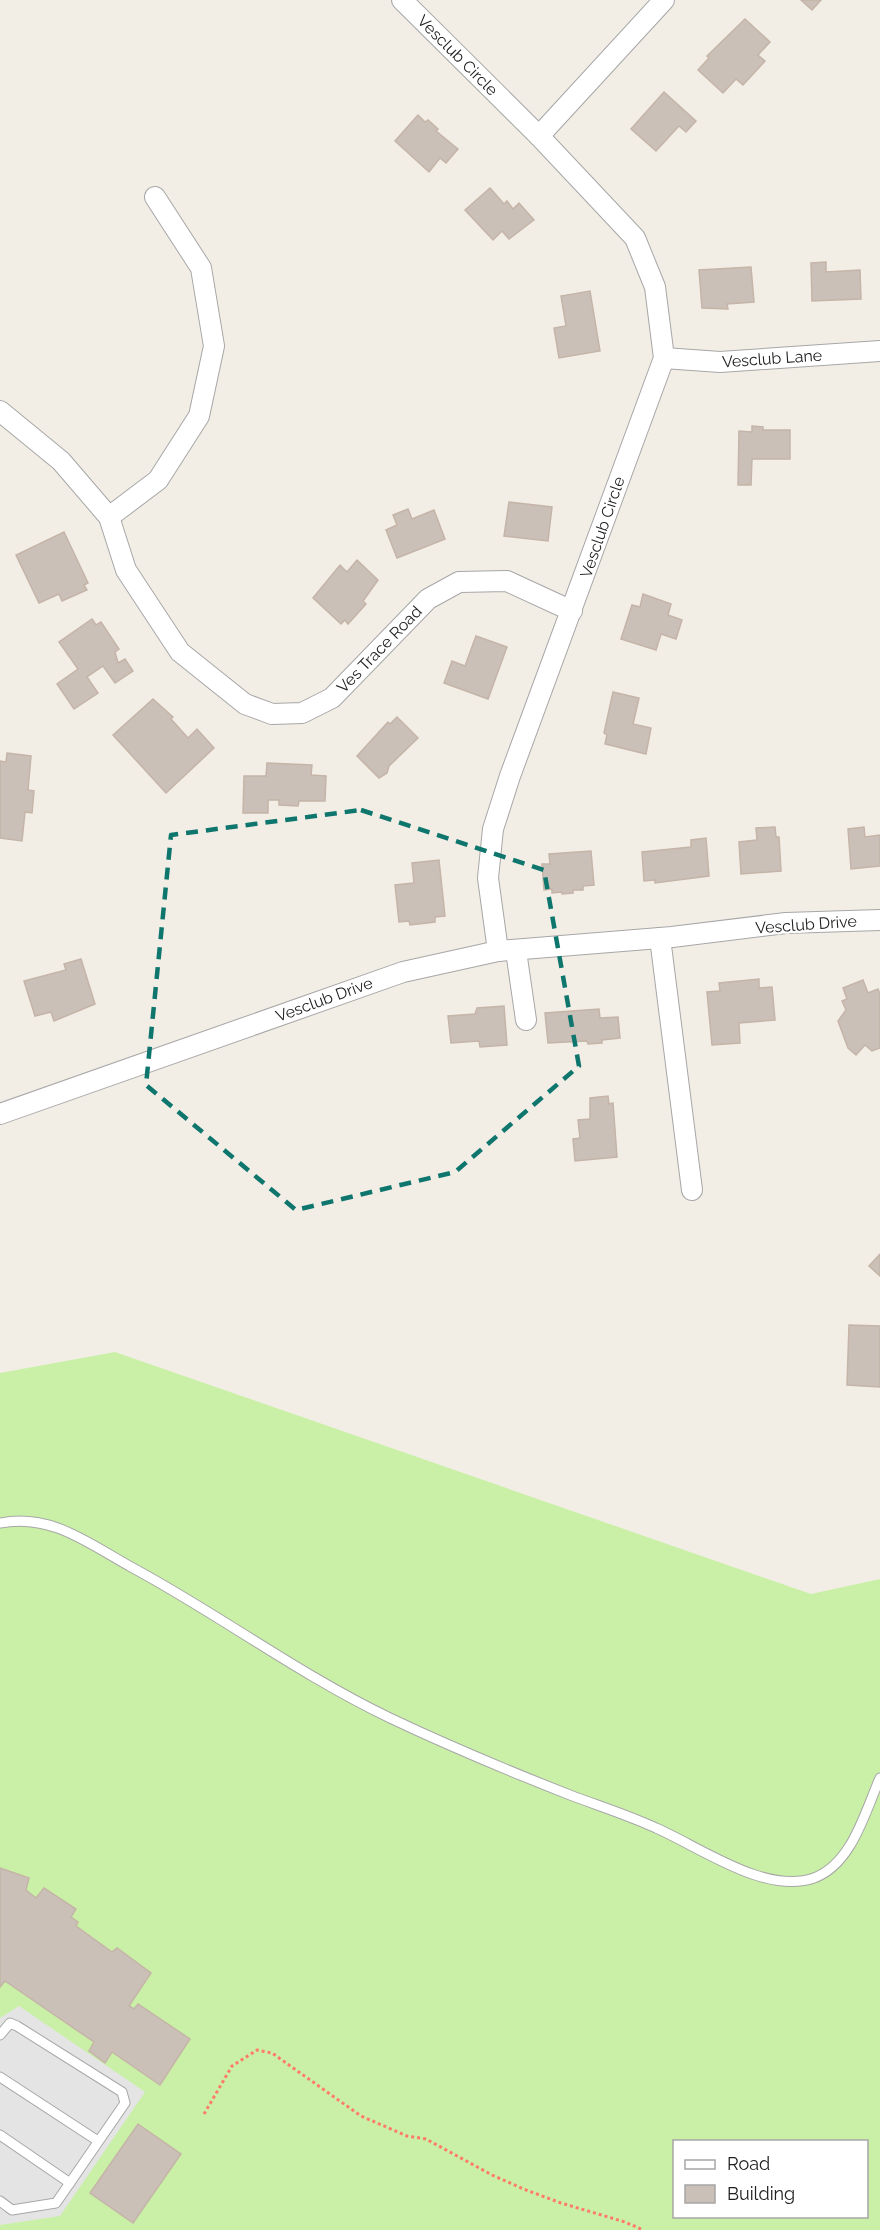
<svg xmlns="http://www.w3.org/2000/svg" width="880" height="2230" font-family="Raleway,sans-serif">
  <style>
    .grass { fill: #caf0a7; fill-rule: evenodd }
    .parking { fill: #e4e4e4 }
    .building { fill: #cac0b8; stroke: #c5b4a7; stroke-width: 1.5 }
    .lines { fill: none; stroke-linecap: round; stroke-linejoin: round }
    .lane-casing { stroke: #a7a7a7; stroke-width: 11 }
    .street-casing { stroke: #a7a7a7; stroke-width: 22 }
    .path { stroke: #ff7b6a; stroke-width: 3; stroke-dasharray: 3 3; stroke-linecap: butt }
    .lane { stroke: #fff; stroke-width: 9 }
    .street { stroke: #fff; stroke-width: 20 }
    .marked { fill: none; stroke: #0f766e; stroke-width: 4.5; stroke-dasharray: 12 8; stroke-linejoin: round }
    .labels { text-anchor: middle; stroke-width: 4.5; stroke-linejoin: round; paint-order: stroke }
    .street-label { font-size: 16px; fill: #202020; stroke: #fff }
  </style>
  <rect width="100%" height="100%" fill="#f2eee6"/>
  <path class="grass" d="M115,1352L811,1594L880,1579V2230H0V1373ZM674,2142H866V2216H674Z"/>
  <polygon class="parking" points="19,2006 145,2092 60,2216 0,2225 0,2018"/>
  <g class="building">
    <polygon points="801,0 821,0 812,10"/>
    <polygon points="745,19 770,42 758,55 765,61 743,85 736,79 723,93 698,70 709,58 707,56"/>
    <polygon points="664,92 696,121 686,132 679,126 656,151 631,129"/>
    <polygon points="418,115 425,122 428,120 438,129 436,131 458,149 446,163 440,158 429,172 395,141"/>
    <polygon points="490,188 504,204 507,201 513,209 519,203 534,220 509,239 502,231 493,240 465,210"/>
    <polygon points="826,262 826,272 860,270 861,299 812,301 811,263"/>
    <polygon points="751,267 754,302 727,304 728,309 702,308 699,270"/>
    <polygon points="590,291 600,351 559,358 554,328 566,326 561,296"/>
    <polygon points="752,426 763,427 763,430 790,430 790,459 752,459 751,485 738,485 739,431 752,432"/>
    <polygon points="509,502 552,507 548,541 504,536"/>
    <polygon points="408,509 412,519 434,510 445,539 397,558 386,530 397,525 393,515"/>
    <polygon points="64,532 88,583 84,585 87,590 62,601 59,594 39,603 16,555"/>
    <polygon points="357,560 378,580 363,601 366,604 348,624 345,620 341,624 313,598 340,565 347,572"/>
    <polygon points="643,594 671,604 668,615 682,620 676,639 661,634 656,650 621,639 632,605 640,607"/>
    <polygon points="92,619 96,625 101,622 119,649 115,652 118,663 125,659 133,671 115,683 103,666 87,677 98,693 74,709 57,684 78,669 59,642"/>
    <polygon points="476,636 507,647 488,699 444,683 452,661 465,666"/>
    <polygon points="613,692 639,698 633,724 651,728 646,754 605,744 607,735 604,733"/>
    <polygon points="153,699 173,717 171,719 188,738 197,729 214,748 166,793 113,735"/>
    <polygon points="397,717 418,738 389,766 387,773 379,778 357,756 388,722 390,724"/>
    <polygon points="7,753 31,756 28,790 34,791 32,813 25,812 22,841 0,838 0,761 6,762"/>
    <polygon points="267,763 312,765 311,775 326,776 325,801 299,801 298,806 279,805 279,800 268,800 268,813 243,813 244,776 266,776"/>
    <polygon points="775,827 776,837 779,837 781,871 741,874 739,842 757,840 756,828"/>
    <polygon points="864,827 865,837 880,835 880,866 851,869 848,829"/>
    <polygon points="706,838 709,876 655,883 655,880 644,881 642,852 691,847 691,840"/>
    <polygon points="591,851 594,885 583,886 583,890 573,890 573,893 562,894 562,892 552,893 552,889 544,890 542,864 550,864 549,854"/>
    <polygon points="439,860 445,916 435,917 435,922 410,925 409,921 399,922 395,885 414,883 412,863"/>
    <polygon points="81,959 95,1004 54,1021 51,1012 35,1016 24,981 66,970 64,964"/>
    <polygon points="759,979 759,988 772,987 775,1020 739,1023 740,1043 712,1045 707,992 720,991 719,983"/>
    <polygon points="863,980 868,993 878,989 880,994 880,1048 872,1051 865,1045 856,1055 848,1048 838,1021 846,1010 842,1001 847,999 843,988"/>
    <polygon points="504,1006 507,1045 480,1047 479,1041 451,1043 448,1016 475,1014 477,1008"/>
    <polygon points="599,1009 600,1018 618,1017 620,1038 602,1040 602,1043 588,1044 587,1041 548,1043 545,1013"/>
    <polygon points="608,1096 609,1104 613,1103 617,1157 575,1161 573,1139 580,1138 578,1120 590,1119 590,1098"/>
    <polygon points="880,1254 880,1276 869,1266"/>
    <polygon points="849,1325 880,1326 880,1387 847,1385"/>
    <polygon points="0,1868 29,1878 26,1890 36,1898 44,1888 76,1909 71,1917 78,1922 76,1926 112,1952 117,1948 151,1973 129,2006 134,2009 138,2004 190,2039 160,2085 112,2052 105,2063 89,2051 94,2042 5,1981 0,1987"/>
    <polygon points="138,2124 181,2154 133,2223 90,2193"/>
  </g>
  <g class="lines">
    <defs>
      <g id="lane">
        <path d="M0,1523C52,1513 89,1544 133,1568C220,1615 300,1675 390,1718C449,1746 509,1771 570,1795C599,1806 628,1815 656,1828C700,1847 765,1895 814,1878C852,1864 865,1812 880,1778"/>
        <polyline points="0,2035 10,2023 17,2026 122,2092 125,2103 56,2203 12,2210 0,2201"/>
        <polyline points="0,2077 98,2141"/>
        <polyline points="0,2135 70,2183"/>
      </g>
      <g id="street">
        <polyline points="402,0 539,136 635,238 655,287 664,358 510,776 493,829 488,878 498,951"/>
        <polyline points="539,136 664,0"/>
        <polyline points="664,358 720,362 880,351"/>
        <polyline points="0,411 61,461 109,517 126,570 180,652 245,704 272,714 302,713 332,698 428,599 459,582 507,581 572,611"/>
        <polyline points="109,517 158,480 199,416 214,346 201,268 155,197"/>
        <polyline points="660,938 692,1190"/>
        <polyline points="516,951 526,1020"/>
        <polyline points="0,1114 403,972 498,951 672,937 786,923 880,920"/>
      </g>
    </defs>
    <use href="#lane" class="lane-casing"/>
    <use href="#street" class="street-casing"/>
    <polyline class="path" points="204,2114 232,2066 257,2050 272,2053 361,2116 407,2136 426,2139 492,2175 526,2190 561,2203 625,2222 643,2230"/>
    <use href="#lane" class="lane"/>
    <use href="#street" class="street"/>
  </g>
  <path class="marked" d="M361,810L544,870L579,1066L455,1172L296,1210L146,1085L171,835Z"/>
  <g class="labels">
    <g class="street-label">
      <text transform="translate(458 55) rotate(45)" y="6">Vesclub Circle</text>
      <text transform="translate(772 358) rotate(-4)" y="6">Vesclub Lane</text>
      <text transform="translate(602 527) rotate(-71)" y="6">Vesclub Circle</text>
      <text transform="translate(379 649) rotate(-46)" y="6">Ves Trace Road</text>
      <text transform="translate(806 924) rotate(-4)" y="6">Vesclub Drive</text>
      <text transform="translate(324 999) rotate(-20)" y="6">Vesclub Drive</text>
    </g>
  </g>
  <rect x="673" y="2140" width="195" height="78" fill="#ffffff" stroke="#a6a6a6" stroke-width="1.5"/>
  <rect x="685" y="2160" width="30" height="9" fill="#ffffff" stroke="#a6a6a6" stroke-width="1.5"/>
  <text x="727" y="2170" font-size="18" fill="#202020">Road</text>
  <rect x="685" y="2185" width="30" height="18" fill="#cac0b8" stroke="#a6a6a6" stroke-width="1.5"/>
  <text x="727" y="2200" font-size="18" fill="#202020">Building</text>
</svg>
